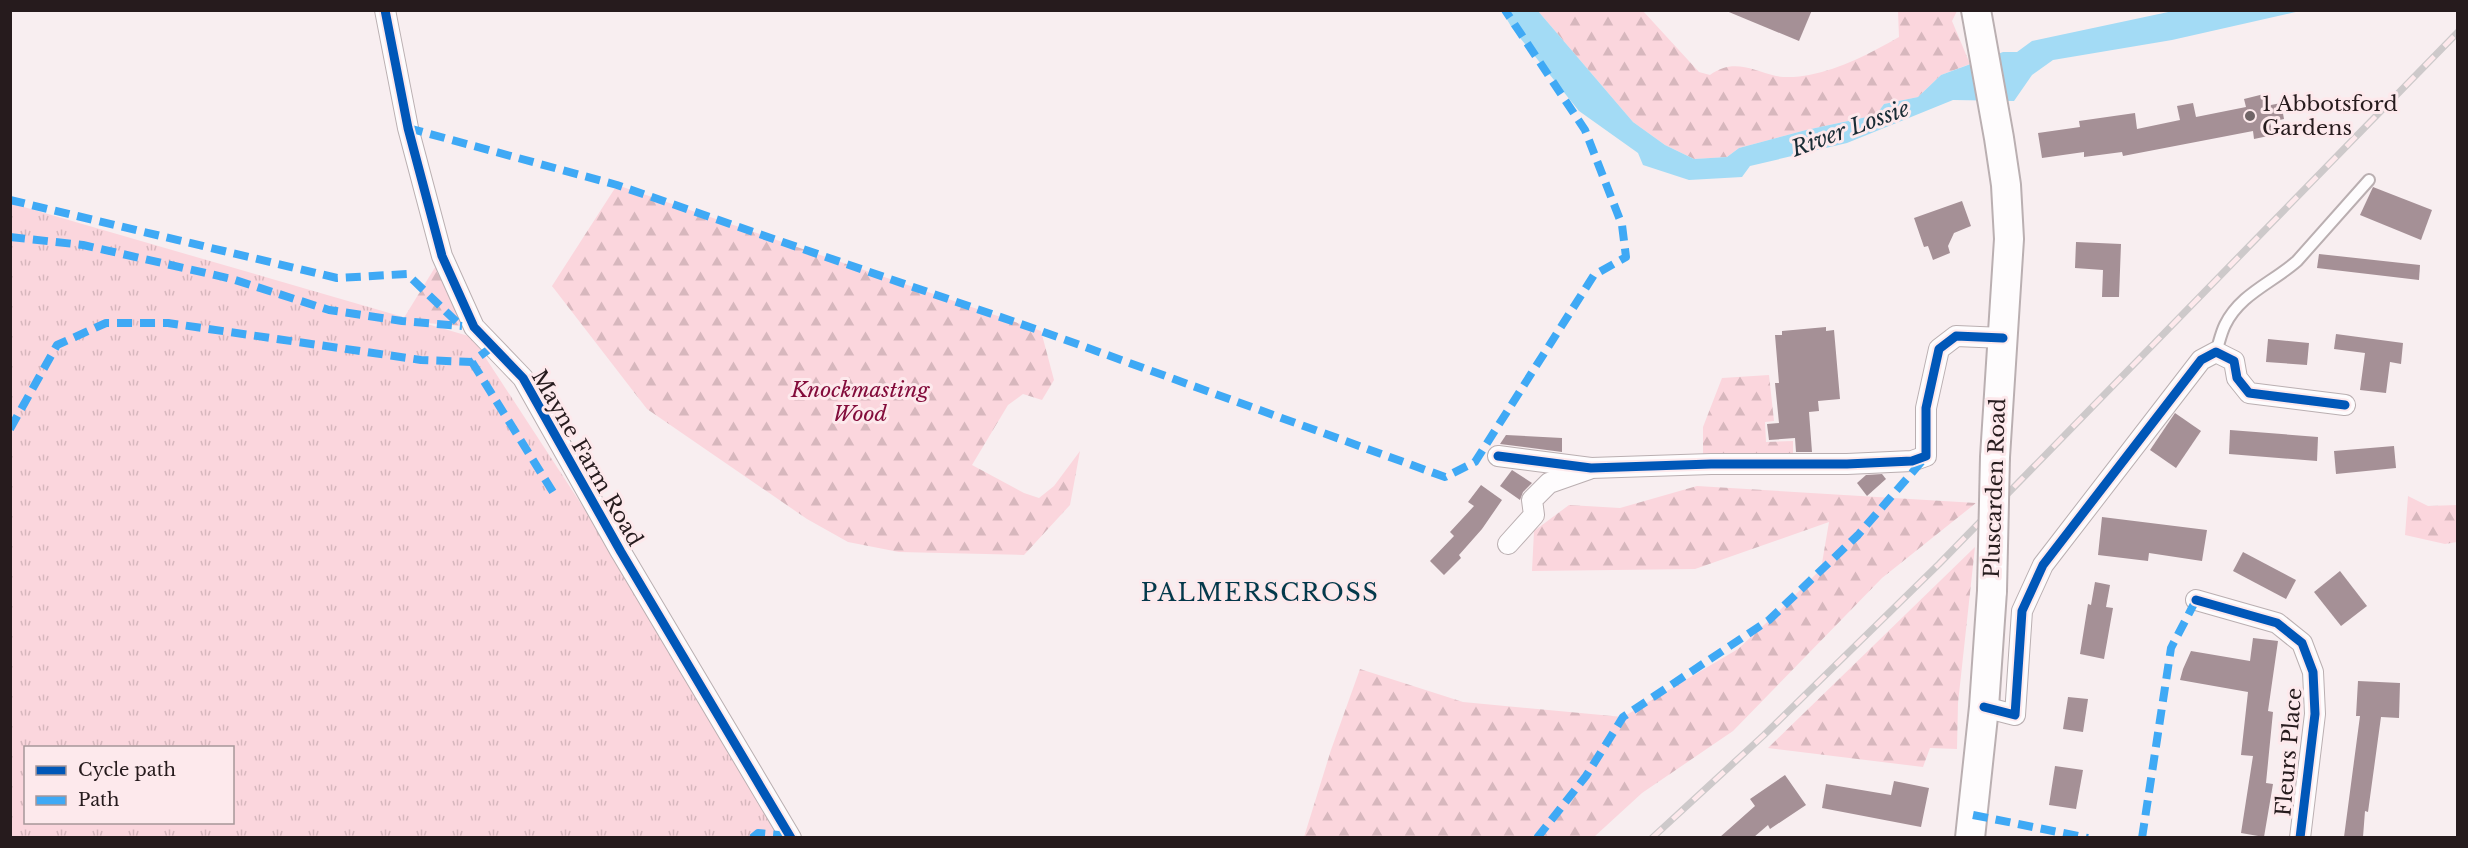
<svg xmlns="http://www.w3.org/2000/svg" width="2468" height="848" font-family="'Libre Baskerville',serif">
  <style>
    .grass { fill: url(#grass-tufts); fill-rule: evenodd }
    .forest { fill: url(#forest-firs) }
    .water { fill: #a3dbf5 }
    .building { fill: #a59096 }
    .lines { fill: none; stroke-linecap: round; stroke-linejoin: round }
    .service-casing { stroke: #baafb1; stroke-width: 14 }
    .minor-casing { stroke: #baafb1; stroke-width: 22 }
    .secondary-casing { stroke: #baafb1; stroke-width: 32 }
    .service { stroke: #fefcfd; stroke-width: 10 }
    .minor { stroke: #fefcfd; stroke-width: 20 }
    .secondary { stroke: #fefcfd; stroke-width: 28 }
    .rail-casing { stroke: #cdc9ca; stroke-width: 7 }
    .rail { stroke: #fde9ec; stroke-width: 4.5; stroke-dasharray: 14; stroke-linecap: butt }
    .secondary-bridge-casing { stroke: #baafb1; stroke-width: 32; stroke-linecap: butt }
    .secondary-bridge { stroke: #fefcfd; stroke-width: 28 }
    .quiet { stroke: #3fa9f5; stroke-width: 8; stroke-dasharray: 15 8; stroke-linecap: butt }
    .cycleway-casing { stroke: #fde9ec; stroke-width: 13 }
    .cycleway { stroke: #0057b8; stroke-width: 9 }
    .poi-dot { fill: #706567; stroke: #fde9ec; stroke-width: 2 }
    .labels { text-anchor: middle; stroke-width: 6; stroke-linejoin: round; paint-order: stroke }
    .poi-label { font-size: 21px; fill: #261b1d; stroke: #fde9ec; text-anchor: start }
    .park-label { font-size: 21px; font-style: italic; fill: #830c3b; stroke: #fde9ec }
    .street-label { font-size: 21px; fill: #261b1d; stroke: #fde9ec }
    .water-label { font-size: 22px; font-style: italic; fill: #192c35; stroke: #fde9ec }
    .quarter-label { font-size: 24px; letter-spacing: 1.5px; fill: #04394b; stroke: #fde9ec }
  </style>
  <defs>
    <pattern id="grass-tufts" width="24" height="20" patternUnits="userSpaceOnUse" patternTransform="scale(1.5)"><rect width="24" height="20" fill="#fbd6dd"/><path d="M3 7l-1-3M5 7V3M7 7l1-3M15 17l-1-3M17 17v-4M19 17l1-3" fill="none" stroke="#d7b7bd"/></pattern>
    <pattern id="forest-firs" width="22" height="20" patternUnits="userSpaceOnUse" patternTransform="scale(1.5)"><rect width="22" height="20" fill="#fbd6dd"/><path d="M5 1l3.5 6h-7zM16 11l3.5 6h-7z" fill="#d7b7bd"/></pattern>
  </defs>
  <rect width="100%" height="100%" fill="#f8eef0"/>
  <path class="grass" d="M10,203L472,337L702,689L791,837H11ZM26,748H232V822H26Z"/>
  <g class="forest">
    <path d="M1538,11H1643L1699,72L1710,75C1733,58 1752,70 1776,76C1785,78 1800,77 1809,75C1841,69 1871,53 1899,37L1898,11H1957L1952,21L1970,64L1941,75L1918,97L1884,104L1876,115L1806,130L1739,148L1727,157L1694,159L1665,145L1633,122Z"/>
    <polygon points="617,185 1041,331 1054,380 1042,400 1023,394 1008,405 972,465 1024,493 1039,498 1054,486 1080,451 1070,505 1024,555 899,552 848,542 807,519 647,409 552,286"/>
    <polygon points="442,256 474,327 402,321"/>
    <polygon points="1769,375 1774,421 1765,422 1766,442 1793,441 1793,458 1703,457 1703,427 1722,378"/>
    <polygon points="1697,486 1976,503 1882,578 1733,731 1642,793 1594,837 1304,837 1331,750 1360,669 1463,702 1623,717 1738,649 1778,612 1821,569 1829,522 1695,569 1532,571 1534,531 1569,505 1620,508"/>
    <polygon points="2408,496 2428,506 2457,505 2457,542 2445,544 2405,535"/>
    <polygon points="1975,547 1958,703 1957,749 1930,748 1923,767 1768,748"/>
  </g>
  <polygon class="water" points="1502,11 1538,11 1633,122 1665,145 1694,159 1727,157 1739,148 1806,130 1876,115 1884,104 1918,97 1941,75 2003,52 2017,52 2032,41 2173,11 2300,11 2172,40 2053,60 2032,75 2014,101 1953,100 1847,143 1750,166 1742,177 1689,180 1643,165 1638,153 1579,111 1512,28"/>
  <g class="building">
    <polygon points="1724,10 1812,10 1799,41"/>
    <polygon points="2264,94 2266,106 2281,103 2284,119 2270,122 2273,135 2254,139 2253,131 2123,156 2122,152 2084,157 2084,152 2042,158 2038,133 2080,127 2079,121 2135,113 2137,129 2180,120 2177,106 2193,103 2196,117 2246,107 2244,99"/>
    <polygon points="2373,187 2432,210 2421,240 2360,215"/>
    <polygon points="1962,201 1971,226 1954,233 1948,246 1950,253 1933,260 1928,246 1924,247 1914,218"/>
    <polygon points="2076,242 2121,244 2119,297 2102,297 2103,270 2075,268"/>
    <polygon points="2319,254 2420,265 2419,280 2317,268"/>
    <polygon points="1826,327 1826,331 1834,330 1840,399 1818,401 1819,411 1809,412 1812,452 1796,452 1795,438 1769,440 1767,424 1779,423 1775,383 1779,383 1775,335 1782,335 1782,331"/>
    <polygon points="2336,334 2403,343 2401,364 2390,362 2386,393 2360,390 2365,353 2334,349"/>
    <polygon points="2268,339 2309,343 2307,365 2266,362"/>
    <polygon points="2175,413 2201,431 2176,468 2150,450"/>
    <polygon points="2230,430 2318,437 2317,461 2229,454"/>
    <polygon points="1506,435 1562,438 1562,452 1500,444"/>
    <polygon points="2394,446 2396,468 2336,474 2334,451"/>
    <polygon points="1512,470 1532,483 1523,492 1520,500 1500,486"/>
    <polygon points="1882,474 1886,479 1867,496 1857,483 1866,475"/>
    <polygon points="1481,485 1502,500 1482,529 1459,555 1461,558 1444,575 1430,561 1454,536 1450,532 1474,506 1468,502"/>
    <polygon points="2102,517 2207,530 2202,561 2149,553 2148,561 2098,555"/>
    <polygon points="2243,552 2296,580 2286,599 2233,571"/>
    <polygon points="2340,571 2367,606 2341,626 2314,592"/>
    <polygon points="2095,582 2110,585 2106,607 2113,608 2104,659 2080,654 2088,604 2091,605"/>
    <polygon points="2253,638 2278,641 2268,711 2273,712 2266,783 2273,784 2264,837 2241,833 2253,756 2241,755 2248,692 2180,680 2183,669 2191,651 2250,661"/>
    <polygon points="2358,681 2400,683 2399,718 2381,717 2368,812 2365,811 2363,837 2344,837 2360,716 2356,716"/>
    <polygon points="2068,697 2088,699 2083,732 2063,729"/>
    <polygon points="2055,766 2083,770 2076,809 2049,805"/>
    <polygon points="1785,775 1806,805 1770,829 1768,825 1754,837 1720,837 1755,806 1750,799"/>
    <polygon points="1894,781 1929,788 1921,827 1822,808 1826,784 1891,795"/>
  </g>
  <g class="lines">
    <defs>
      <path id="service" d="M2216,352C2219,343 2221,333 2225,325C2240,294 2272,283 2297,261L2369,180"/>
      <g id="minor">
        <polyline points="385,10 408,128 442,256 474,327 523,378 621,552 791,838"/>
        <polyline points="1498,456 1591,468 1711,464 1847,464 1912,461 1926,456 1926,408 1939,349 1956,336 2003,338"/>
        <polyline points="1508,544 1534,515 1532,500 1549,483 1589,469"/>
        <polyline points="2196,600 2277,623 2302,643 2313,672 2315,714 2300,838"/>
        <polyline points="1984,707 2015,715 2022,611 2043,565 2201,360 2216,352 2234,361 2237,378 2249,393 2345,405"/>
      </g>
      <g id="secondary">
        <polyline points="1976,10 1999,138 2006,185 2009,239 1995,457"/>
        <polyline points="1970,838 1984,707 1992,591"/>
      </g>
    </defs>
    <use href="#service" class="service-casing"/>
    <use href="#minor" class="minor-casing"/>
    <use href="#secondary" class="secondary-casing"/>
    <use href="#service" class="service"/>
    <use href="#minor" class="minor"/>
    <use href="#secondary" class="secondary"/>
    <defs>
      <polyline id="rail" points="1652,838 1764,735 1939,564 2458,32"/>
    </defs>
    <use href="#rail" class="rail-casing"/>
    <use href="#rail" class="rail"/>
    <defs>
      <polyline id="secondary-bridge" points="1992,591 1995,457"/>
    </defs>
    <use href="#secondary-bridge" class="secondary-bridge-casing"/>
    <use href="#secondary-bridge" class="secondary-bridge"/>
    <g class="quiet">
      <polyline points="408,128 617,185 1041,331 1445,477 1475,462 1594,275 1626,257 1622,225 1585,130 1505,10"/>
      <polyline points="10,200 337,278 407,274 461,326"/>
      <polyline points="10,237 83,245 232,279 329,310 402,321 462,326"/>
      <polyline points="472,362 556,497"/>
      <polyline points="10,429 57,345 106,323 168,323 421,360 472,362 492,347"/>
      <polyline points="1973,815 2088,838"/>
      <polyline points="752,838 758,833 790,836"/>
      <polyline points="1537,838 1586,776 1623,717 1769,620 1858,535 1923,460"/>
      <polyline points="2142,838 2171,648 2196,600"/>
    </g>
    <defs>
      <g id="cycleway">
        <polyline points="385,10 408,128 442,256 474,327 523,378 621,552 791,838"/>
        <polyline points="1498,456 1591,468 1711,464 1847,464 1912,461 1926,456 1926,408 1939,349 1956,336 2003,338"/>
        <polyline points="2196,600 2277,623 2302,643 2313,672 2315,714 2300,838"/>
        <polyline points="1984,707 2015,715 2022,611 2043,565 2201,360 2216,352 2234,361 2237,378 2249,393 2345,405"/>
      </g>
    </defs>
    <use href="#cycleway" class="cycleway-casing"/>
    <use href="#cycleway" class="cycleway"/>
  </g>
  <circle class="poi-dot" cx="2250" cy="116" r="6"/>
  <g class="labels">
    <g class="poi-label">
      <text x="2262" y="111">1 Abbotsford<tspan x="2262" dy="24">Gardens</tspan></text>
    </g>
    <g class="park-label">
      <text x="860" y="397">Knockmasting<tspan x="860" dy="24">Wood</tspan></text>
    </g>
    <g class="street-label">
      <text transform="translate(587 458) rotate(60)" y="7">Mayne Farm Road</text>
      <text transform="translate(1995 488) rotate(-88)" y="7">Pluscarden Road</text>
      <text transform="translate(2289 752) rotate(-85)" y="7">Fleurs Place</text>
    </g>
    <g class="water-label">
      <text transform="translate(1850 128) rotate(-20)" y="8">River Lossie</text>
    </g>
    <g class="quarter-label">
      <text x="1260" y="601">PALMERSCROSS</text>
    </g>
  </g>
  <rect width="2468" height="848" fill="none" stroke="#261b1d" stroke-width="24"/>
  <rect x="24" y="746" width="210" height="78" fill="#fde9ec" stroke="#a79799" stroke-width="1.5"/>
  <rect x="36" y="766" width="30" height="9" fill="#0057b8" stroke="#a79799" stroke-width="1.5"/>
  <text x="78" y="776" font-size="18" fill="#261b1d">Cycle path</text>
  <rect x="36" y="796" width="30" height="9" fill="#3fa9f5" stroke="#a79799" stroke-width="1.5"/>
  <text x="78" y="806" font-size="18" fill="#261b1d">Path</text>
</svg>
